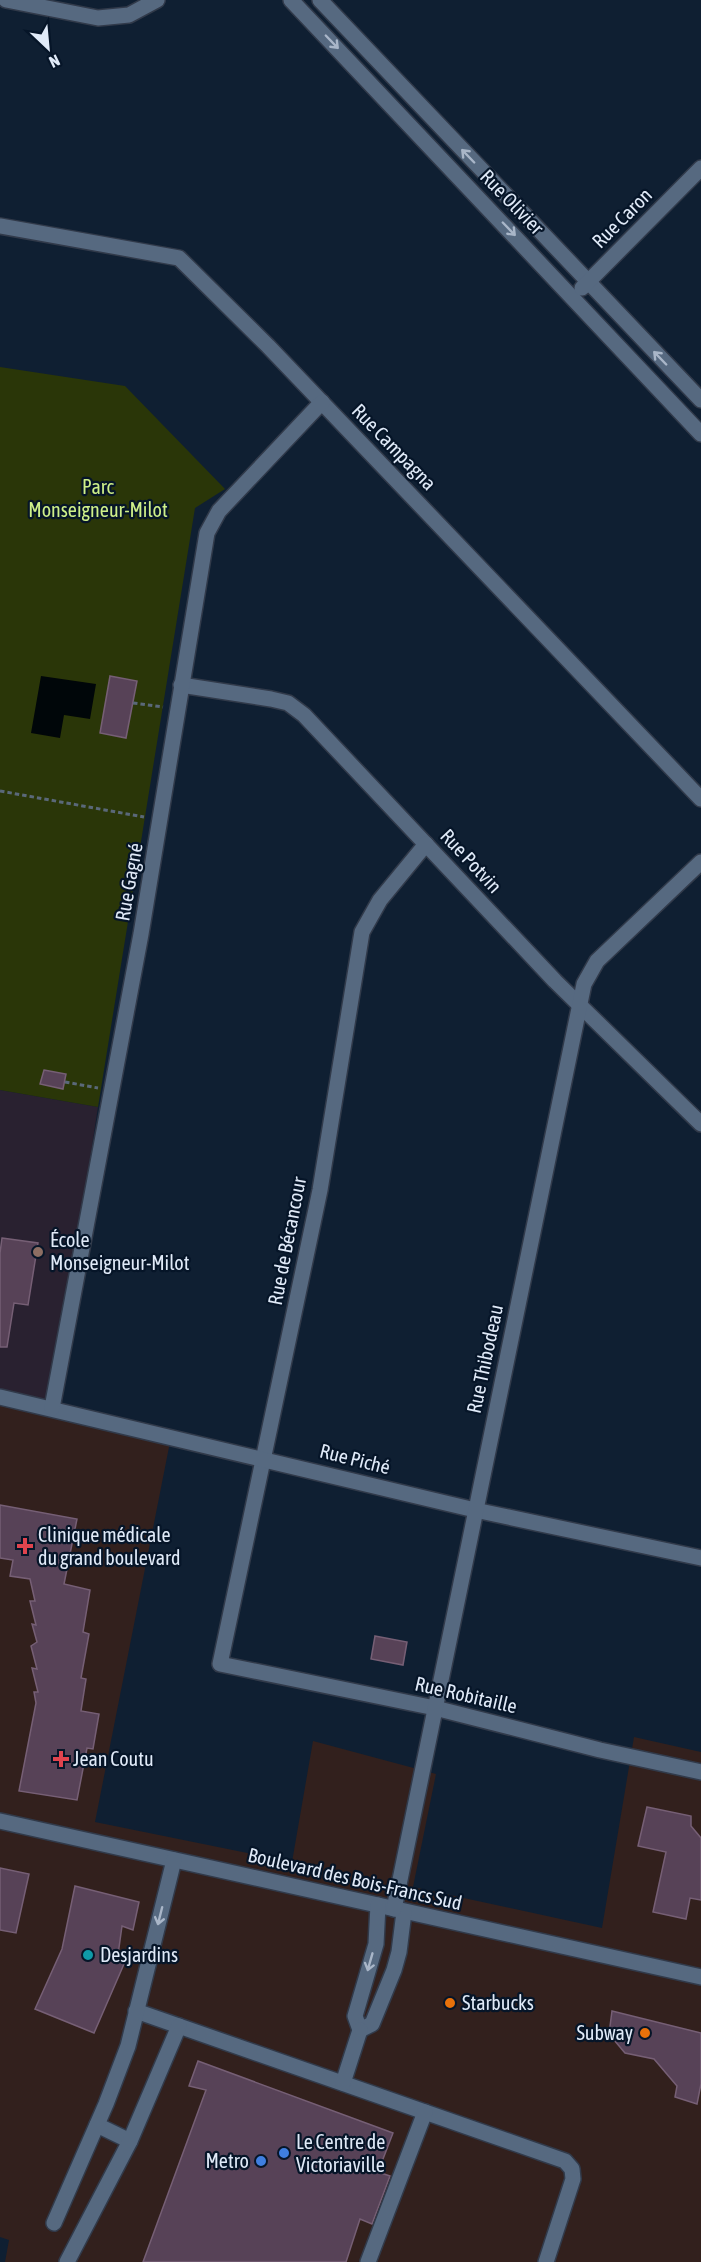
<svg xmlns="http://www.w3.org/2000/svg" width="701" height="2262" font-family="'Asap Condensed',sans-serif">
  <style>
    .commercial { fill: #32201d }
    .education { fill: #292130 }
    .green { fill: #2a3608 }
    .water { fill: #000609 }
    .building { fill: #574257; stroke: #765f75; stroke-width: 1.5 }
    .lines { fill: none; stroke-linecap: round; stroke-linejoin: round }
    .minor-casing { stroke: #313a4a; stroke-width: 18 }
    .path { stroke: #5a6879; stroke-width: 3; stroke-dasharray: 4.5 3; stroke-linecap: butt }
    .minor { stroke: #566980; stroke-width: 15 }
    .oneway { stroke: #a9b6c8 }
    .education-dot { fill: #8d6e63; stroke: #061528; stroke-width: 2 }
    .health-dot { fill: #e0444e; stroke: #061528; stroke-width: 2 }
    .culture-dot { fill: #0f9aa8; stroke: #061528; stroke-width: 2 }
    .food-dot { fill: #e8710a; stroke: #061528; stroke-width: 2 }
    .shop-dot { fill: #3f7fe0; stroke: #061528; stroke-width: 2 }
    .labels { text-anchor: middle; stroke-width: 4.5; stroke-linejoin: round; paint-order: stroke }
    .street-label { font-size: 20px; fill: #e0eaf8; stroke: #061528 }
    .park-label { font-size: 20px; fill: #cff089; stroke: #061528 }
    .poi-label { font-size: 20px; fill: #e0eaf8; stroke: #061528; text-anchor: start }
  </style>
  <rect width="100%" height="100%" fill="#0f1f32"/>
  <polygon class="commercial" points="0,1397 171,1437 95,1822 292,1862 313,1741 436,1774 413,1887 602,1928 634,1737 701,1752 701,2262 5,2262 9,2240 0,2237"/>
  <polygon class="education" points="0,1090 98,1107 52,1408 0,1397"/>
  <polygon class="green" points="0,367 125,386 225,489 195,508 98,1107 0,1090"/>
  <polygon class="water" points="41,676 96,684 90,719 64,715 60,738 31,733"/>
  <g class="building">
    <polygon points="110,676 137,681 126,738 100,733"/>
    <polygon points="44,1070 66,1074 63,1089 40,1084"/>
    <polygon points="2,1238 38,1243 28,1305 14,1303 7,1347 0,1347 0,1253"/>
    <polygon points="0,1505 77,1519 64,1584 90,1590 83,1632 89,1634 81,1678 86,1679 81,1711 99,1714 93,1749 87,1748 77,1800 19,1791 36,1703 34,1692 38,1692 32,1668 37,1669 31,1646 37,1642 32,1624 36,1625 30,1601 35,1601 30,1579 10,1576 13,1560 0,1558"/>
    <polygon points="375,1636 407,1642 403,1665 371,1659"/>
    <polygon points="647,1807 691,1816 691,1826 701,1838 701,1900 690,1898 686,1919 653,1912 666,1852 638,1846"/>
    <polygon points="0,1868 29,1874 16,1933 0,1930"/>
    <polygon points="75,1886 139,1902 133,1930 122,1926 117,1962 124,1964 94,2033 35,2009 62,1949"/>
    <polygon points="612,2011 701,2033 701,2084 697,2104 675,2097 677,2086 654,2059 625,2053 609,2034"/>
    <polygon points="198,2061 393,2133 378,2172 390,2176 372,2224 360,2219 346,2262 143,2262 206,2090 189,2086"/>
  </g>
  <g class="lines">
    <defs>
      <g id="minor">
        <polyline points="6,0 98,18 129,15 157,0"/>
        <polyline points="291,0 701,434"/>
        <polyline points="320,0 701,400"/>
        <polyline points="0,226 179,258 268,346 701,799"/>
        <polyline points="582,288 701,168"/>
        <polyline points="181,685 271,699 288,703 304,715 555,981 701,1124"/>
        <polyline points="426,844 380,900 362,932 320,1190 220,1664 435,1708 600,1750 701,1772"/>
        <polyline points="0,1397 475,1510 701,1558"/>
        <polyline points="52,1408 141,934 207,533 219,511 322,402"/>
        <polyline points="0,1821 701,1977"/>
        <polyline points="378,1905 376,1944 355,2016 360,2030 372,2024 394,1970 399,1952 404,1912"/>
        <polyline points="394,1909 584,984 597,961 701,862"/>
        <polyline points="136,2011 565,2161 572,2169 573,2179 546,2262"/>
        <polyline points="343,2083 360,2030"/>
        <polyline points="97,2125 130,2141"/>
        <polyline points="54,2223 106,2104 128,2046 174,1860"/>
        <polyline points="67,2262 130,2141 179,2026"/>
        <polyline points="368,2262 425,2112"/>
      </g>
    </defs>
    <use href="#minor" class="minor-casing"/>
    <g class="path">
      <polyline points="133,703 163,707"/>
      <polyline points="0,791 144,817"/>
      <polyline points="65,1082 98,1088"/>
    </g>
    <use href="#minor" class="minor"/>
  </g>
  <defs><path id="oneway-shaft" d="M-6 0H5M1.5-3L5.5 0L1.5 3" fill="none" stroke-width="1.6" stroke-linecap="round" stroke-linejoin="round" transform="scale(1.5)"/></defs>
  <g class="oneway">
    <use href="#oneway-shaft" transform="translate(332 42) rotate(46)"/>
    <use href="#oneway-shaft" transform="translate(468 156) rotate(-134)"/>
    <use href="#oneway-shaft" transform="translate(509 229) rotate(46)"/>
    <use href="#oneway-shaft" transform="translate(660 358) rotate(-134)"/>
    <use href="#oneway-shaft" transform="translate(160 1916) rotate(104)"/>
    <use href="#oneway-shaft" transform="translate(370 1962) rotate(106)"/>
  </g>
  <circle class="education-dot" cx="38" cy="1252" r="6"/>
  <g class="health-dot">
    <path d="M22 1537h6v6h6v6h-6v6h-6v-6h-6v-6h6z"/>
    <path d="M58 1750h6v6h6v6h-6v6h-6v-6h-6v-6h6z"/>
  </g>
  <circle class="culture-dot" cx="88" cy="1955" r="6"/>
  <g class="food-dot">
    <circle cx="450" cy="2003" r="6"/>
    <circle cx="645" cy="2033" r="6"/>
  </g>
  <g class="shop-dot">
    <circle cx="284" cy="2153" r="6"/>
    <circle cx="261" cy="2161" r="6"/>
  </g>
  <g class="labels">
    <g class="street-label">
      <text transform="translate(512 202) rotate(46)" y="7">Rue Olivier</text>
      <text transform="translate(622 218) rotate(-45)" y="7">Rue Caron</text>
      <text transform="translate(394 447) rotate(46)" y="7">Rue Campagna</text>
      <text transform="translate(471 861) rotate(47)" y="7">Rue Potvin</text>
      <text transform="translate(129 882) rotate(-80)" y="7">Rue Gagné</text>
      <text transform="translate(287 1241) rotate(-79)" y="7">Rue de Bécancour</text>
      <text transform="translate(485 1359) rotate(-78)" y="7">Rue Thibodeau</text>
      <text transform="translate(355 1459) rotate(14)" y="7">Rue Piché</text>
      <text transform="translate(466 1695) rotate(13)" y="7">Rue Robitaille</text>
      <text transform="translate(355 1879) rotate(13)" y="7">Boulevard des Bois-Francs Sud</text>
    </g>
    <g class="park-label">
      <text x="98" y="494">Parc<tspan x="98" dy="23">Monseigneur-Milot</tspan></text>
    </g>
    <g class="poi-label">
      <text x="50" y="1247">École<tspan x="50" dy="23">Monseigneur-Milot</tspan></text>
      <text x="38" y="1542">Clinique médicale<tspan x="38" dy="23">du grand boulevard</tspan></text>
      <text x="73" y="1766">Jean Coutu</text>
      <text x="100" y="1962">Desjardins</text>
      <text x="462" y="2010">Starbucks</text>
      <text x="633" y="2040" text-anchor="end">Subway</text>
      <text x="296" y="2149">Le Centre de<tspan x="296" dy="23">Victoriaville</tspan></text>
      <text x="249" y="2168" text-anchor="end">Metro</text>
    </g>
  </g>
  <g transform="translate(48 48) rotate(154)" stroke="#061528" stroke-width="4.5" paint-order="stroke">
  <path d="M0-4.5L10 22L0 15L-10 22Z" fill="#e0eaf8"/>
  <text y="-9" font-size="16" font-weight="bold" text-anchor="middle" fill="#e0eaf8">N</text>
  </g>
</svg>
